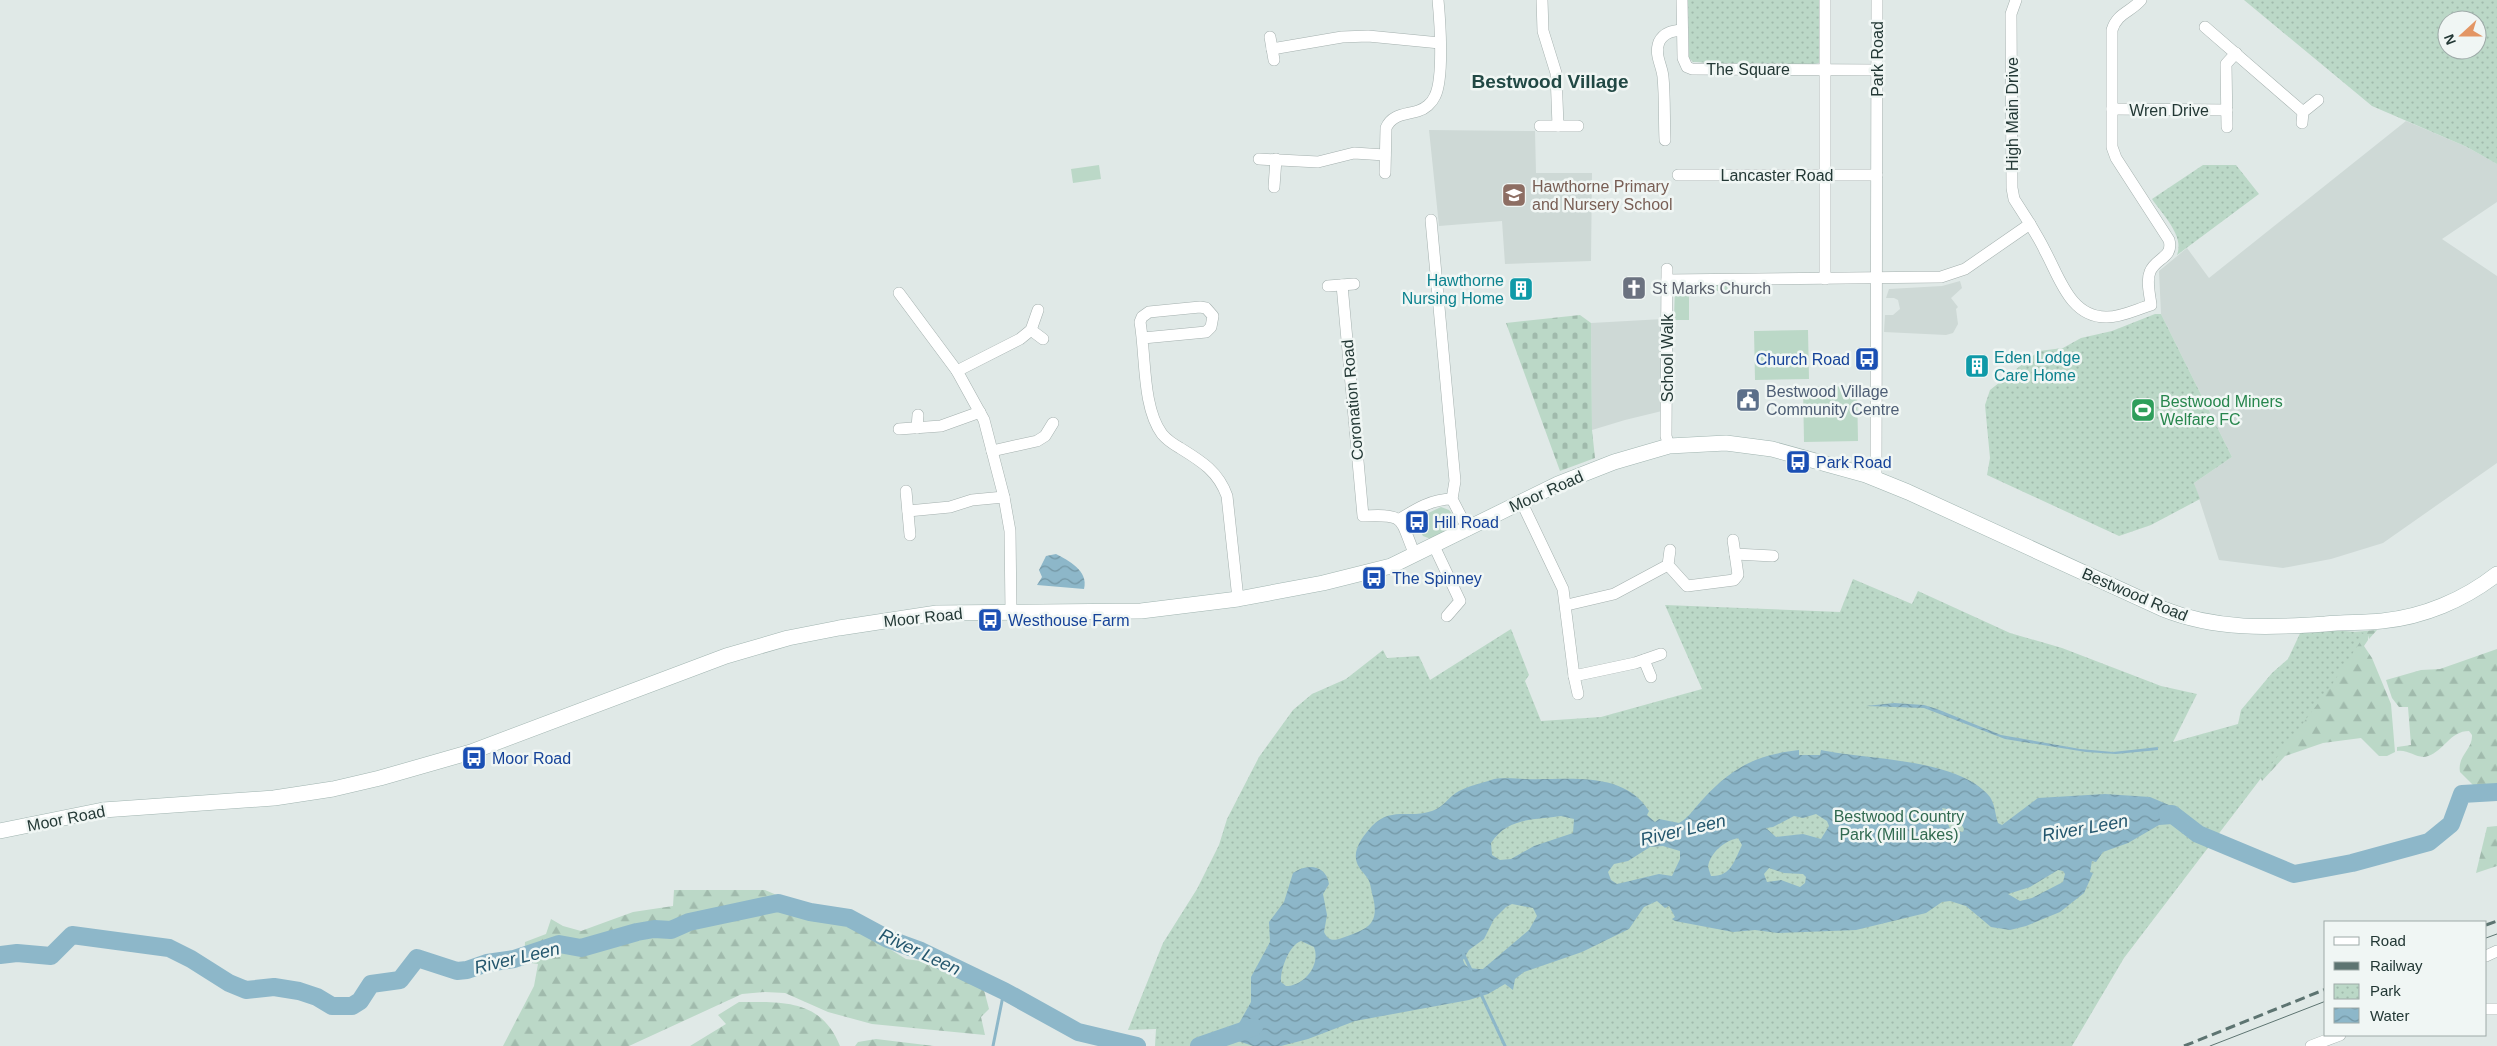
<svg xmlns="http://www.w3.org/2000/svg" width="2497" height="1046" font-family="Helvetica,sans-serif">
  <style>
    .built { fill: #ced9d6 }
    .grass { fill: #bbd8c7 }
    .forest { fill: url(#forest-firs) }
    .cemetery { fill: url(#cemetery-stones) }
    .park { fill: url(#park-dots); fill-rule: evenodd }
    .water { fill: url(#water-waves); fill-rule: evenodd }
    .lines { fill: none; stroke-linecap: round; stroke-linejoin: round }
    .stream { stroke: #8db7c9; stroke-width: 3 }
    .river { stroke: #8db7c9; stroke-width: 18 }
    .street-casing { stroke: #a4b0ae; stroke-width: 12 }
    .secondary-casing { stroke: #a0b4b0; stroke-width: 16 }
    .street { stroke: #fff; stroke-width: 11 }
    .secondary { stroke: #fff; stroke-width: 15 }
    .tram { stroke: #5d7471; stroke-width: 1 }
    .rail { stroke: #5d7471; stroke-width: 3; stroke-dasharray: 10 5; stroke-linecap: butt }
    .labels { text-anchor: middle; stroke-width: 5; stroke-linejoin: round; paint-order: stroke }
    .street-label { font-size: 16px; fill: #233835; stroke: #f0f6f4 }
    .education-label { font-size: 16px; fill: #785e54; stroke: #f0f6f4; text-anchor: start }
    .culture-label { font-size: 16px; fill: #0d838f; stroke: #f0f6f4; text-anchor: end }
    .worship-label { font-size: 16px; fill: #5b616d; stroke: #f0f6f4; text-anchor: start }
    .transit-label { font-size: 16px; fill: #164399; stroke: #f0f6f4; text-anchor: start }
    .service-label { font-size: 16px; fill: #4e5e75; stroke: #f0f6f4; text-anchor: start }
    .leisure-label { font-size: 16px; fill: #27864d; stroke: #f0f6f4; text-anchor: start }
    .park-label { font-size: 16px; fill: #316a50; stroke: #f0f6f4 }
    .water-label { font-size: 18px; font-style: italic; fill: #23566d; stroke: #f0f6f4 }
    .quarter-label { font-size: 19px; font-weight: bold; fill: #214844; stroke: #f0f6f4 }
  </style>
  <defs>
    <pattern id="forest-firs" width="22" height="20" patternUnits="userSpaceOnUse" patternTransform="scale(1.25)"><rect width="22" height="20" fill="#bbd8c7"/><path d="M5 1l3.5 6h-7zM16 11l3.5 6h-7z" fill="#a0baac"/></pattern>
    <pattern id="cemetery-stones" width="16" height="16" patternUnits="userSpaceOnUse" patternTransform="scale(1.25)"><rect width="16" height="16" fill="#bbd8c7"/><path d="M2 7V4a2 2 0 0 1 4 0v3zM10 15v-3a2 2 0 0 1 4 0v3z" fill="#a0baac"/></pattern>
    <pattern id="park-dots" width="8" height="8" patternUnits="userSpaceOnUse" patternTransform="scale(1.25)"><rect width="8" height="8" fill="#bbd8c7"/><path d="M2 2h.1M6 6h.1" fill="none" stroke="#a0baac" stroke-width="1.8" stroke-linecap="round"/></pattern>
    <pattern id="water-waves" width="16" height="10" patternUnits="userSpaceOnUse" patternTransform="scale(1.25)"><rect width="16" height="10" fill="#8db7c9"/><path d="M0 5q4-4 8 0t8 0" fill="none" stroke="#7396a4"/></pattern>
  </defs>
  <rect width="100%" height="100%" fill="#e0e9e7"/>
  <g class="built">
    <polygon points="2406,121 2467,147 2497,164 2497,202 2442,239 2497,276 2497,463 2383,543 2331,559 2283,568 2219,560 2194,483 2232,457 2161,314 2159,271 2187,248 2209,278"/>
    <polygon points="1429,130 1535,131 1536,173 1592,173 1591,261 1505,264 1502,221 1439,226"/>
    <polygon points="1960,281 1962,288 1951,298 1958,307 1956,309 1958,324 1953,333 1946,335 1884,332 1885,315 1893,315 1900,309 1898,300 1894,298 1886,298 1889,289 1942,286"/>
    <polygon points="1663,319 1662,411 1625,420 1592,430 1591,323"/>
  </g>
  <g class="grass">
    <polygon points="1099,165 1101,179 1073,183 1071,169"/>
    <polygon points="1743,283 1743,291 1689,291 1689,320 1674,320 1675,285"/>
    <polygon points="1808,330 1809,379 1755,380 1754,331"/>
    <polygon points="1857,386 1858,441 1804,442 1803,387"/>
    <polygon points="1441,507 1449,510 1454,516 1452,529 1431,539 1423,536 1417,525 1420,517"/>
  </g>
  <g class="forest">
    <polygon points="2377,630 2369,639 2368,635 2368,640 2364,646 2372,658 2391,704 2395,752 2387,756 2379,756 2361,738 2323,743 2285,756 2262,781 2256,763 2353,632"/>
    <path d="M2497,649V788H2476L2460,772C2457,756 2473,749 2472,735L2469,731C2450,731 2444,751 2428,756C2418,760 2409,749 2397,751V747L2411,745L2408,707H2399L2392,698L2386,680L2421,670L2440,669Z"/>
    <polygon points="2497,826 2497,866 2476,873 2487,827"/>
    <polygon points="674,890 765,890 860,931 906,959 979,969 967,979 984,990 989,1009 981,1017 985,1035 872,1024 828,1012 785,993 765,992 742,994 629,1046 503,1046 534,986 538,964 524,962 525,942 546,934 551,919 563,926 581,931 633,912 673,906"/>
    <path d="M739,1002C783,1002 821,999 840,1046H690L726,1024L718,1015Z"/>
    <polygon points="876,1039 934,1046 855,1046 858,1042"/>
  </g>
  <polygon class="cemetery" points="1580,315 1591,323 1592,430 1595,458 1560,471 1506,323"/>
  <g class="park">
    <path d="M1688,0H1822L1821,62C1805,70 1717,63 1693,62L1689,58Z"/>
    <path d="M2244,0H2497V164L2467,147L2372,106ZM2447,20H2477V50H2447Z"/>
    <path d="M2203,165H2236L2259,194L2177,255C2185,236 2162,214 2152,199Z"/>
    <polygon points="2155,314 2161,314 2232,457 2194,483 2200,499 2151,525 2119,536 1987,475 1990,458 1985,405 1990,390 2039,351 2063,348 2081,338 2112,331"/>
    <polygon points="1853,579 1912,604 1918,591 2010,633 2062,648 2161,686 2197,694 2173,742 2238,724 2241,710 2272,673 2288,659 2303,627 2366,633 2329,689 2124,958 2072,1046 1155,1046 1156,1029 1128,1030 1163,943 1197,889 1219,845 1227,819 1259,757 1293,710 1312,694 1346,679 1383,650 1387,658 1419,656 1430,680 1511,629 1529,675 1525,681 1541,721 1601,717 1702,689 1665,605 1840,612"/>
  </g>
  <g class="water">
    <path d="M1056,554C1068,560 1089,571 1084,589L1037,585L1042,577L1039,570L1046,556Z"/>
    <polygon points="1894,703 1924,705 1937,709 2001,735 2080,749 2113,752 2158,747 2158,750 2116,754 2086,752 2005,739 1924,708 1866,706"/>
    <path d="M1799,750V755H1820L1821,750C1867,760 1959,758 1990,797C1995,805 1995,814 1998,823L2002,825L2038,798L2105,794L2150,797L2169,805L2190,819L2182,832L2173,824L2159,825L2128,843L2103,852L2096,862L2092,861L2090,872L2093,873L2084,893L2060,912L2026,926L2010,930L1991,927L1966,906L1950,901L1942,902L1926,913L1856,930L1778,933L1755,930L1733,932L1675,921L1672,919L1675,917L1669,906L1665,908L1657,901L1644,907L1629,929L1582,952L1524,972L1515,979L1513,990L1505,984L1488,994L1469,1000L1355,1021L1308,1039L1281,1046H1253L1235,1040L1232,1030L1237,1027L1251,1002V977L1270,942L1269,922L1284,902L1293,873C1307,863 1326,865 1329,884L1323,894L1327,915L1324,932C1328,941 1334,941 1342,938C1366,929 1380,926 1373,897C1371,891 1371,884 1368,879C1365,874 1359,869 1357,863C1352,850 1363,836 1372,826C1392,806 1409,819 1432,811C1444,807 1449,796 1459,791C1469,786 1482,783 1491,780C1500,777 1516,779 1525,779C1566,781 1622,769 1649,811L1647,815L1655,822L1659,819L1679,823C1688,819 1696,806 1704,798C1733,767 1756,755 1799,750ZM1942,808C1953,809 1959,820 1964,829L1963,832L1950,829ZM1816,814L1827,821L1829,826L1821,839L1803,834L1776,837L1766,828L1773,827L1794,816L1803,818ZM1561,816L1574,819L1573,833L1534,846L1511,859L1500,860L1492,855L1491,843C1508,817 1534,820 1561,816ZM1738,838L1742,845C1734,861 1731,877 1711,876L1708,867C1710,853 1724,841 1738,838ZM1663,846L1680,851V859L1672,876L1659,874L1617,884L1611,880L1608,872L1614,864L1628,861L1650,847ZM1769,868L1784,873L1803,874L1806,877L1805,883L1800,887L1781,880L1767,882L1764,874ZM2058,870L2063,871L2065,874L2063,882L2032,898L2020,901L2008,894L2030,887ZM1512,904L1533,908L1537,916L1529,930L1483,969C1474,969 1465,969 1463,960L1469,950L1484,939L1494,919L1506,907ZM1301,941L1314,947C1321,965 1304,986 1286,986L1281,982C1280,970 1289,945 1301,941Z"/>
  </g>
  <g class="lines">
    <g class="stream">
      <polyline points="1463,953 1471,970"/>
      <polyline points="1480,992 1505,1046"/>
      <polyline points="993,1046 1004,991"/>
    </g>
    <g class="river">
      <polyline points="2167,814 2172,814 2198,834 2294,874 2352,863 2429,842 2451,824 2462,794 2497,792"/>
      <polyline points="0,955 17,953 51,956 72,935 169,948 191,959 229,983 246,990 274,987 299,991 317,997 332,1006 352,1006 360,1001 371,984 400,980 417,958 457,971 467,970 487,963 514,959 559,944 581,948 637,932 654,929 671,930 689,922 778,903 810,912 849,918 888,939 921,951 1004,991 1078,1032 1137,1046"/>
      <polyline points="1199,1046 1254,1027"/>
    </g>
    <defs>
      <g id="street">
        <polyline points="1542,0 1543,31 1556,73 1558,126"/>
        <polyline points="1682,0 1683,58 1687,67 1692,69 1877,70"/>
        <polyline points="1825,0 1825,279"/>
        <polyline points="2016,0 2011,14 2012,188 2014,199 2030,224"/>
        <polyline points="2205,27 2303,112"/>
        <polyline points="1270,37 1274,60"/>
        <polyline points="1272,49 1342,37 1368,36 1440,43"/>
        <polyline points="2112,109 2227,110"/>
        <polyline points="2302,123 2303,112 2318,100"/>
        <polyline points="1540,126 1578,126"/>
        <polyline points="2227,127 2226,64 2236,53"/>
        <path d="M1665,140C1664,119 1665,97 1663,77C1662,65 1654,55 1659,42C1664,32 1673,31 1682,30"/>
        <polyline points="1259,159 1318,162 1354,153 1385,155"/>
        <path d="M1385,173L1386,128C1392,114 1405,115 1418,111C1425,109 1432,103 1435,96C1444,78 1440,21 1438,0"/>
        <polyline points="1678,175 1877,175"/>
        <polyline points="1274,187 1276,159"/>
        <polyline points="1431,220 1455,481 1452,499 1468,530"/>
        <polyline points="1667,269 1666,436 1669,446"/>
        <path d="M1667,280L1941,277L1965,269L2030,224C2035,233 2041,242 2045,251C2059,276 2070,318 2107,317C2122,317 2137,309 2151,305C2150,295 2146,281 2150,272C2155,258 2174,258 2169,240L2116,158L2112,147V30C2117,13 2131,12 2141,0"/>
        <path d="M1342,285L1363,516C1407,514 1399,518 1415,555"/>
        <polyline points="1328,286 1354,284"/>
        <polyline points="899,293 957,371 984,420 1004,497 1010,531 1011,612"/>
        <polyline points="1031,330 1043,339"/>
        <path d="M1143,338L1206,332L1211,327L1213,316L1206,308L1200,307L1149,312L1142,317L1140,322C1146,356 1142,407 1162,434C1167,440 1173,444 1180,448C1201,461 1218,471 1227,496L1238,599"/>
        <polyline points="957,371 1020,339 1031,330 1038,310"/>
        <polyline points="917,428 918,415"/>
        <polyline points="899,429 941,426 980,412"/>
        <polyline points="992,451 1037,441 1045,436 1053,423"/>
        <polyline points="1876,479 1877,0"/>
        <polyline points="906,491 910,535"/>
        <polyline points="1521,501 1563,589 1574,676 1635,663 1661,654"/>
        <polyline points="908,511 950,507 972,500 1004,497"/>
        <path d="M1400,519C1416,509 1432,499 1452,499"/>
        <polyline points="1434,546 1460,601 1447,616"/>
        <polyline points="1670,550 1668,565 1687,586 1734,580 1738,575 1733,540"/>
        <polyline points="1735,554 1773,556"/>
        <polyline points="1567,605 1614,594 1668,565"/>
        <polyline points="1644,660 1651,677"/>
        <polyline points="1574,676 1578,694"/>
        <polyline points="2486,956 2497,951"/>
        <polyline points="2486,1009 2497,1009"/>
        <polyline points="2311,1046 2340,1035"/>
      </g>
      <path id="secondary" d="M0,831L103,810L274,798L333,789L380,778L471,752L726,656L788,638L839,628L937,613L1141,611L1238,599L1323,583L1391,566L1558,484L1614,462L1669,446L1726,443L1772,449L1866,475L1908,492L2163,609C2216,630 2269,628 2325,624C2344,622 2363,623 2382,621C2423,617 2464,600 2497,574"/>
    </defs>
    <use href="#street" class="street-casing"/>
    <use href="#secondary" class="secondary-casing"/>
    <use href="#street" class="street"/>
    <use href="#secondary" class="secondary"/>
    <g class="tram">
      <polyline points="2486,938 2497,934"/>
      <polyline points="2210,1046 2326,1001"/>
    </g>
    <g class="rail">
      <polyline points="2486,925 2497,921"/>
      <polyline points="2184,1046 2326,989"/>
    </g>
  </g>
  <defs>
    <symbol id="school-square" viewBox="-11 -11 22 22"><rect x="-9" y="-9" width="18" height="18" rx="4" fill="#8d6e63" stroke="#f0f6f4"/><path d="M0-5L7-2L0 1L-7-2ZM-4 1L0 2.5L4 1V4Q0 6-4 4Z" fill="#fff"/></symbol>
    <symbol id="church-square" viewBox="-11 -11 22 22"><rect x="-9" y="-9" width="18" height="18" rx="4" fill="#6b7280" stroke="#f0f6f4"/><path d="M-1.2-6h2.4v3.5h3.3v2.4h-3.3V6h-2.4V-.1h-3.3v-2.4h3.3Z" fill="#fff"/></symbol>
    <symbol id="building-square" viewBox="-11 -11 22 22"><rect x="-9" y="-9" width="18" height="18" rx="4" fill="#0f9aa8" stroke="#f0f6f4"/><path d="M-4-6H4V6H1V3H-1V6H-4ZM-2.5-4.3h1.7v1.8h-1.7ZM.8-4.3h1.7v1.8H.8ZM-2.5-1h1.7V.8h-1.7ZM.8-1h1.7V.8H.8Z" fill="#fff"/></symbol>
    <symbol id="bus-square" viewBox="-11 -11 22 22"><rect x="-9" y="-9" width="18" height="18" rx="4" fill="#1a4fb4" stroke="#f0f6f4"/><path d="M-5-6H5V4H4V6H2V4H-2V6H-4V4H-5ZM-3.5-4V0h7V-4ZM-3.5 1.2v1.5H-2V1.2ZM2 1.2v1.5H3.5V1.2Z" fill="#fff"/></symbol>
    <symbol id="civic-square" viewBox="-11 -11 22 22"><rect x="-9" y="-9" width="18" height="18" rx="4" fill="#5c6f8a" stroke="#f0f6f4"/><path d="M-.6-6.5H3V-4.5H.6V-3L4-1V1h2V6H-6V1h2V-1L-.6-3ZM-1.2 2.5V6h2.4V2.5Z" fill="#fff"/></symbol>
    <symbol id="stadium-square" viewBox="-11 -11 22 22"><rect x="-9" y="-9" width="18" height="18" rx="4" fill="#2e9e5b" stroke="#f0f6f4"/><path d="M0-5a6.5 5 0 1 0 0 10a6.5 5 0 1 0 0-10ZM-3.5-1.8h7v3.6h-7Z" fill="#fff"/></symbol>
  </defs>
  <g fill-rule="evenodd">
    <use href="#school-square" x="1500" y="181" width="28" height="28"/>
    <use href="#church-square" x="1620" y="274" width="28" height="28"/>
    <use href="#building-square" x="1507" y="275" width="28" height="28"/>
    <use href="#bus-square" x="1853" y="345" width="28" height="28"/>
    <use href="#building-square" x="1963" y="352" width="28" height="28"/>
    <use href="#civic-square" x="1734" y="386" width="28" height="28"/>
    <use href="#stadium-square" x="2129" y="396" width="28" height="28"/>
    <use href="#bus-square" x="1784" y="448" width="28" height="28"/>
    <use href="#bus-square" x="1403" y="508" width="28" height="28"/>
    <use href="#bus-square" x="1360" y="564" width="28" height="28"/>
    <use href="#bus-square" x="976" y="606" width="28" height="28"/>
    <use href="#bus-square" x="460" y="744" width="28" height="28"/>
  </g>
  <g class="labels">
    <g class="street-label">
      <text transform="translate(1877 59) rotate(-90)" y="6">Park Road</text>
      <text x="1748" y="75">The Square</text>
      <text x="2169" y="116">Wren Drive</text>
      <text transform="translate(2012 114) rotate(-90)" y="6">High Main Drive</text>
      <text x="1777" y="181">Lancaster Road</text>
      <text transform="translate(1667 358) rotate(-90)" y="6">School Walk</text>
      <text transform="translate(1352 400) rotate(-95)" y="6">Coronation Road</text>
      <text transform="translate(1546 491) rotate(-24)" y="6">Moor Road</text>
      <text transform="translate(2135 594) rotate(23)" y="6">Bestwood Road</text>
      <text transform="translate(923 617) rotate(-6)" y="6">Moor Road</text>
      <text transform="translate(66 818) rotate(-11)" y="6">Moor Road</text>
    </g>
    <g class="education-label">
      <text x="1532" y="192">Hawthorne Primary<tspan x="1532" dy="18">and Nursery School</tspan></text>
    </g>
    <g class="culture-label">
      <text x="1504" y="286">Hawthorne<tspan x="1504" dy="18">Nursing Home</tspan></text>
      <text x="1994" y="363" text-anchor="start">Eden Lodge<tspan x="1994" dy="18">Care Home</tspan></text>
    </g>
    <g class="worship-label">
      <text x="1652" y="294">St Marks Church</text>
    </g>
    <g class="transit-label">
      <text x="1850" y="365" text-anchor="end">Church Road</text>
      <text x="1816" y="468">Park Road</text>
      <text x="1434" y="528">Hill Road</text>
      <text x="1392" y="584">The Spinney</text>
      <text x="1008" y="626">Westhouse Farm</text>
      <text x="492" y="764">Moor Road</text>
    </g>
    <g class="service-label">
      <text x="1766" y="397">Bestwood Village<tspan x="1766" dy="18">Community Centre</tspan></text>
    </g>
    <g class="leisure-label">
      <text x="2160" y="407">Bestwood Miners<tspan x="2160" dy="18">Welfare FC</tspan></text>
    </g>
    <g class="park-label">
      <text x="1899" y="822">Bestwood Country<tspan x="1899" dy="18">Park (Mill Lakes)</tspan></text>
    </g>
    <g class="water-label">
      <text transform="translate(2085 828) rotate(-10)" y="6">River Leen</text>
      <text transform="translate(1683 830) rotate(-13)" y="6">River Leen</text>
      <text transform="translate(920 952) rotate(25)" y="6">River Leen</text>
      <text transform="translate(517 958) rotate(-13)" y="6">River Leen</text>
    </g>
    <g class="quarter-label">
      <text x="1550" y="88">Bestwood Village</text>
    </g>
  </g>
  <rect x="2324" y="921" width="162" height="115" fill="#f0f6f4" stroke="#9eaaa8"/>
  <rect x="2334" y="937" width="25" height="8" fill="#ffffff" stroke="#9eaaa8"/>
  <text x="2370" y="946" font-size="15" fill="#233835">Road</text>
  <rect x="2334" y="962" width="25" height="8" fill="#5d7471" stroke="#9eaaa8"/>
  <text x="2370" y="971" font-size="15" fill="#233835">Railway</text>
  <rect x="2334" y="984" width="25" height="15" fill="url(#park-dots)" stroke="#9eaaa8"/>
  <text x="2370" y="996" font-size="15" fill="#233835">Park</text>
  <rect x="2334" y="1008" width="25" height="15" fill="url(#water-waves)" stroke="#9eaaa8"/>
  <text x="2370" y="1021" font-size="15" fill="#233835">Water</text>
  <g transform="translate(2462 35) rotate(249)"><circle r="24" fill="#f0f6f4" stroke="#9eaaa8"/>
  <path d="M0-4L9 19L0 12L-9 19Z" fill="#e39664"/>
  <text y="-8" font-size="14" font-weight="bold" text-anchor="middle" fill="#233835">N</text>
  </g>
</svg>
